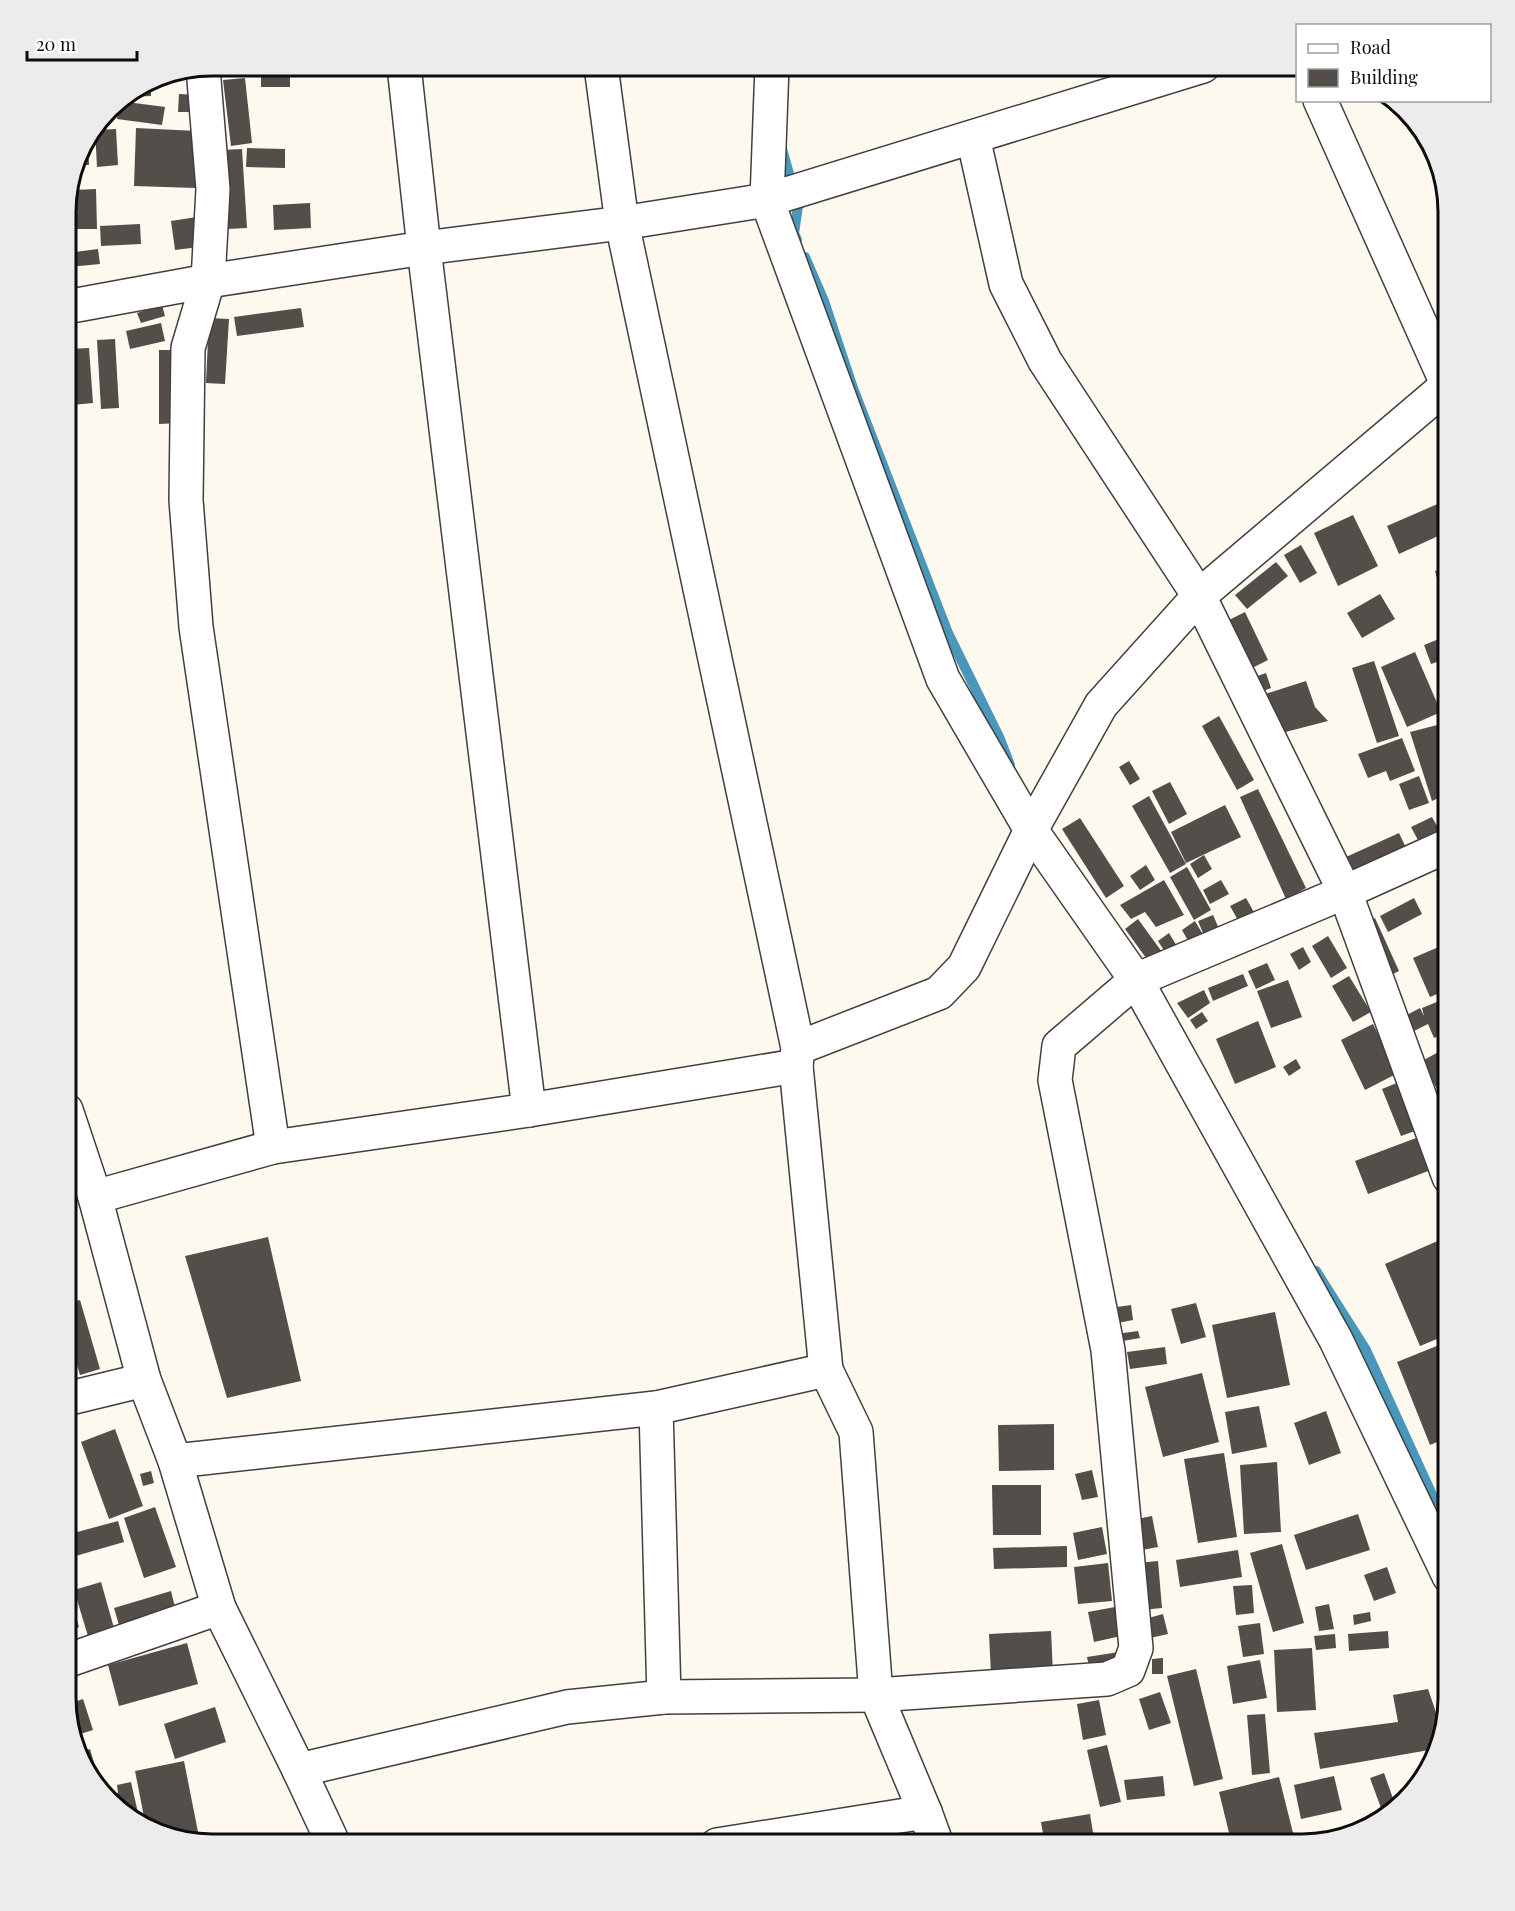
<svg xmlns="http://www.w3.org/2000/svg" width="1515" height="1911" font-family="'Playfair Display',serif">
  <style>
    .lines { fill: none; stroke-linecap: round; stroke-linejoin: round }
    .stream { stroke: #4a97bc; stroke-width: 10 }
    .building { fill: #544e4b }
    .minor-casing { stroke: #404040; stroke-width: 36 }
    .minor { stroke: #fff; stroke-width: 33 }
    .rim { fill: none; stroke: #0d0d0d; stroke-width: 3 }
  </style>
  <rect width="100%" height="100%" fill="#fdf9ef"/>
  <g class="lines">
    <g class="stream">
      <polyline points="781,145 798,206 794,233 797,240"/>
      <polyline points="805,257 824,301 853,388 948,633 1000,739 1010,765"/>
      <polyline points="1316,1271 1366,1350 1449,1532"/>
    </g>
  </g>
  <g class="building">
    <polygon points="220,66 242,66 243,72 222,76"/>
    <rect x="261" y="66" width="29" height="21"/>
    <polygon points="245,78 252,143 231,146 223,80"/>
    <polygon points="151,81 151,96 125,97"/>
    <polygon points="179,94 198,95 197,112 178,112"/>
    <polygon points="119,101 165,107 162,125 117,119"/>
    <polygon points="136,128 197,131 195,188 134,186"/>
    <polygon points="116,129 118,165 97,167 95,130"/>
    <polygon points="88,138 89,165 77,165 81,148"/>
    <polygon points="247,148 285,149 285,168 246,167"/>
    <polygon points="242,149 247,228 227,229 222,150"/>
    <polygon points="96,189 97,229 74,229 73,190"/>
    <polygon points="310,203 311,228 274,230 273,205"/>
    <polygon points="203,216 207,246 175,250 171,221"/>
    <polygon points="140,224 141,244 101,246 100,226"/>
    <polygon points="98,249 100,264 69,267 67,253"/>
    <polygon points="162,305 165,316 141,323 137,313"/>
    <polygon points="301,308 304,327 237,336 234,317"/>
    <polygon points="209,318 229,319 225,384 206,383"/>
    <polygon points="161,323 165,341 130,349 126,331"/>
    <polygon points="115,339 119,408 101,409 97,340"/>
    <polygon points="89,348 93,403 72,405 68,349"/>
    <polygon points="159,350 180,350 180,423 159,424"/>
    <polygon points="1449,499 1449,531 1399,554 1387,526"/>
    <polygon points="1353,515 1378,566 1338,586 1314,533"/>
    <polygon points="1301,545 1317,573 1300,583 1284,555"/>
    <polygon points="1276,562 1288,576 1247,609 1235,595"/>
    <polygon points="1449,567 1449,615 1448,615 1435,571"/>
    <polygon points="1380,594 1395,619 1362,638 1347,613"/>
    <polygon points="1245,612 1268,660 1248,670 1225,622"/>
    <polygon points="1449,635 1449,658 1431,664 1424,645"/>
    <polygon points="1415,652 1441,712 1407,727 1381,667"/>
    <polygon points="1374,661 1399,736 1377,743 1352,668"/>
    <polygon points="1266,673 1271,688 1258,693 1252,678"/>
    <polygon points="1306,681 1315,707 1328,721 1274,735 1259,696"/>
    <polygon points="1219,716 1254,780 1237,790 1202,726"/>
    <polygon points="1449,722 1449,726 1447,727 1449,732 1449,793 1432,801 1410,732"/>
    <polygon points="1402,738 1415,771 1390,781 1386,771 1368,778 1358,754"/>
    <polygon points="1129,761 1140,779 1130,785 1119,767"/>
    <polygon points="1419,776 1429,803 1409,810 1399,784"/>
    <polygon points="1170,782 1187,814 1169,824 1152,791"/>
    <polygon points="1258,789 1306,888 1286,899 1240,797"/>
    <polygon points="1149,796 1186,864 1170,873 1132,806"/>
    <polygon points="1225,805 1241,837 1186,863 1171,832"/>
    <polygon points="1432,817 1441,833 1420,844 1411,827"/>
    <polygon points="1080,818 1124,886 1106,898 1062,829"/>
    <polygon points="1399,833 1407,850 1342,879 1335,862"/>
    <polygon points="1204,855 1212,869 1198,878 1190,864"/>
    <polygon points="1146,865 1155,880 1140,890 1130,876"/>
    <polygon points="1187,867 1211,910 1194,920 1170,877"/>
    <polygon points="1164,880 1184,915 1156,927 1145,912 1131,919 1120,905"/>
    <polygon points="1221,880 1229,894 1210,904 1203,890"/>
    <polygon points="1246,898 1255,914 1239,922 1230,906"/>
    <polygon points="1414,898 1422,914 1388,932 1380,916"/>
    <polygon points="1213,915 1220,931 1205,938 1198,921"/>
    <polygon points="1375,918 1399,971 1383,979 1359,925"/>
    <polygon points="1138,919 1162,952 1149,962 1125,929"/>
    <polygon points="1195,921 1205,938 1191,946 1182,930"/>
    <polygon points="1169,933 1178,948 1167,955 1158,941"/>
    <polygon points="1328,936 1347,968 1331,978 1312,946"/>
    <polygon points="1448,943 1449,989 1430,997 1413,958"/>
    <polygon points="1303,947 1311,962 1299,970 1290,954"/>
    <polygon points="1267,963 1275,980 1256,989 1248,971"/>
    <polygon points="1243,974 1248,986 1213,1001 1208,988"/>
    <polygon points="1349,976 1371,1012 1353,1022 1332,986"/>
    <polygon points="1288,980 1302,1017 1271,1028 1257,991"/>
    <polygon points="1204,990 1210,1003 1188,1018 1177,1003"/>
    <polygon points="1449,997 1449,1032 1434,1038 1428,1024 1412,1032 1405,1016 1420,1008 1424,1016 1422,1008"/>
    <polygon points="1202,1012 1208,1021 1196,1029 1190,1020"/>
    <polygon points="1258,1021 1276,1067 1235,1084 1216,1039"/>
    <polygon points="1373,1024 1398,1073 1365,1090 1341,1040"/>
    <polygon points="1444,1049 1449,1058 1449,1088 1439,1093 1422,1061"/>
    <polygon points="1296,1059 1301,1068 1289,1076 1283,1067"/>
    <polygon points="1404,1080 1423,1128 1401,1136 1382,1089"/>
    <polygon points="1424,1135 1436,1168 1368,1194 1355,1161"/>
    <polygon points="1449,1236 1449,1334 1420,1346 1385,1264"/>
    <polygon points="268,1237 301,1381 227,1398 185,1256"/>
    <polygon points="80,1300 100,1369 80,1375 66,1328 66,1304"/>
    <polygon points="1196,1303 1206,1337 1181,1344 1171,1309"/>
    <polygon points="1131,1305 1133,1320 1113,1324 1110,1308"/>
    <polygon points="1275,1312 1290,1385 1227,1398 1212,1325"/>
    <polygon points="1138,1331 1140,1338 1117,1342 1116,1334"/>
    <polygon points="1449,1341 1449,1437 1430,1445 1397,1362"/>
    <polygon points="66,1347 73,1376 66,1378"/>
    <polygon points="1165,1347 1167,1364 1130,1369 1127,1352"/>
    <polygon points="1202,1373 1219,1442 1163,1457 1145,1387"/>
    <polygon points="1259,1406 1267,1447 1232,1454 1225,1412"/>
    <polygon points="1326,1411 1341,1453 1309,1465 1294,1423"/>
    <polygon points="1054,1424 1054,1470 999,1471 998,1425"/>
    <polygon points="115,1429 143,1506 109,1519 81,1442"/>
    <polygon points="1224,1453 1237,1537 1198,1543 1184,1459"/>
    <polygon points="1277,1462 1281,1532 1244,1534 1240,1465"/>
    <polygon points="1092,1470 1098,1497 1082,1500 1075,1474"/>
    <polygon points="151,1471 154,1483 143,1486 140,1474"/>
    <polygon points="992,1485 1041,1485 1041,1535 993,1535"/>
    <polygon points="155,1507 176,1567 144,1578 124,1518"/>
    <polygon points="1358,1514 1370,1550 1306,1570 1294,1535"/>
    <polygon points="1152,1516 1158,1547 1137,1551 1132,1520"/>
    <polygon points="118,1521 124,1542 72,1557 66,1535"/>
    <polygon points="1102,1527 1107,1554 1078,1560 1073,1533"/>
    <polygon points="1282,1544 1304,1623 1273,1632 1250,1553"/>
    <polygon points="1067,1546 1067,1567 994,1569 993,1548"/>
    <polygon points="1238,1550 1242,1577 1180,1587 1176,1560"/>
    <polygon points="66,1560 68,1560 74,1581 66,1583"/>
    <polygon points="1158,1561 1162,1608 1142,1610 1138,1563"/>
    <polygon points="1108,1563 1112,1601 1078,1604 1074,1567"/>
    <polygon points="1387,1567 1396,1593 1374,1601 1364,1575"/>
    <polygon points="101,1582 114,1628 88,1636 74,1590"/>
    <polygon points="1252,1585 1254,1613 1236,1615 1233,1586"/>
    <polygon points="66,1591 68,1591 79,1627 66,1631"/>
    <polygon points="171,1591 177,1615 121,1632 114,1608"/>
    <polygon points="1329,1604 1334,1629 1319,1631 1315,1607"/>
    <polygon points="1115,1607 1121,1636 1094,1642 1088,1612"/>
    <polygon points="1370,1612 1371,1621 1354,1625 1353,1615"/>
    <polygon points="1163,1614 1168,1634 1150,1638 1145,1619"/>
    <polygon points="1260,1623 1264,1654 1243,1657 1238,1626"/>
    <polygon points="1051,1631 1053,1673 991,1675 989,1634"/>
    <polygon points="1388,1631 1389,1648 1349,1651 1348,1634"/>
    <polygon points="1335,1634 1336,1648 1316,1650 1314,1636"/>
    <polygon points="187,1643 198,1684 119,1706 108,1665"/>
    <polygon points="1312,1648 1316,1710 1277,1712 1274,1650"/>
    <polygon points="1119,1652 1121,1662 1089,1667 1087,1657"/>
    <polygon points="1163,1658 1163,1674 1152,1674 1152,1659"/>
    <polygon points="1260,1660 1267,1698 1233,1704 1227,1666"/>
    <polygon points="1196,1669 1223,1779 1194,1786 1167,1676"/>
    <polygon points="1428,1689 1441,1727 1435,1749 1320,1769 1314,1733 1398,1722 1393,1695"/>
    <polygon points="1160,1692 1171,1723 1149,1730 1139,1699"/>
    <polygon points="83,1699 93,1730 77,1735 68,1704"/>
    <polygon points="1099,1700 1106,1735 1083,1740 1077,1704"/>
    <polygon points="215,1707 226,1742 175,1759 164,1724"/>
    <polygon points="1265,1714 1270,1773 1252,1775 1247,1715"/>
    <polygon points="1107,1745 1121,1802 1100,1807 1087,1750"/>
    <polygon points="90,1749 100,1784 97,1785 91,1780 82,1752"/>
    <polygon points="184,1761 200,1842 146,1827 135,1771"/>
    <polygon points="1384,1773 1396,1807 1385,1819 1370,1778"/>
    <polygon points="1163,1776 1165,1796 1127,1800 1124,1780"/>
    <polygon points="1334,1776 1342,1810 1301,1819 1294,1785"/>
    <polygon points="1279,1777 1296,1845 1232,1845 1219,1792"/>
    <polygon points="131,1782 141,1826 107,1795 118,1793 117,1785"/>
    <polygon points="1090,1814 1095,1845 1045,1845 1041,1822"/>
  </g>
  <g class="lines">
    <defs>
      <g id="minor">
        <polyline points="404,66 424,248 529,1110"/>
        <polyline points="601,66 622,223 798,1048 796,1066 826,1370 856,1432 876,1695 925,1812 937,1845"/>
        <polyline points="772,66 767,200 943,679 1031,830 1136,980 1336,1340 1449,1576"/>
        <polyline points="203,68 213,189 208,281 188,348 186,500 196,627 273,1147"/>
        <polyline points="1320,100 1449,388"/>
        <polyline points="973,137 1006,284 1045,361 1199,596 1345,892 1449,1177"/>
        <polyline points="66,307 208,281 424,248 622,223 767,200 1203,66"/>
        <polyline points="798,1048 939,993 964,967 1031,830 1101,705 1199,596 1449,384"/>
        <polyline points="66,1110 95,1197 144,1380 175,1461 219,1608 299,1770 334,1845"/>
        <polyline points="95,1197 273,1147 529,1110 796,1066"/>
        <polyline points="66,1399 144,1380"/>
        <polyline points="656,1408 664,1697"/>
        <polyline points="175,1461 656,1408 826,1370"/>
        <polyline points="66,1661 219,1608"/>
        <polyline points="299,1770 567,1707 664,1697 876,1695 1107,1679 1128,1670 1136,1648 1108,1350 1055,1080 1059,1046 1136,980 1345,892 1449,845"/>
        <polyline points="717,1845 925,1812"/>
      </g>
    </defs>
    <use href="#minor" class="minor-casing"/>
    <use href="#minor" class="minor"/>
  </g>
  <path d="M0 0H1515V1911H0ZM212 76H1302A136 136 0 0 1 1438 212V1698A136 136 0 0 1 1302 1834H212A136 136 0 0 1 76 1698V212A136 136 0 0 1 212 76Z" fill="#ececec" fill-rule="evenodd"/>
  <path class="rim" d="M212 76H1302A136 136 0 0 1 1438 212V1698A136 136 0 0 1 1302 1834H212A136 136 0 0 1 76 1698V212A136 136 0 0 1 212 76Z"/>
  <rect x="1296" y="24" width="195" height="78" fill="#ffffff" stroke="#9e9e9e" stroke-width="1.5"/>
  <rect x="1308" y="44" width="30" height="9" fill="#ffffff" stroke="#9e9e9e" stroke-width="1.5"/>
  <text x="1350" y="54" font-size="18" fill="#0d0d0d">Road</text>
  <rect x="1308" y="69" width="30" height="18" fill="#544e4b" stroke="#9e9e9e" stroke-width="1.5"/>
  <text x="1350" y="84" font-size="18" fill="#0d0d0d">Building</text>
  <path d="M27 51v9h110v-9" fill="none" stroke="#0d0d0d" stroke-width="3"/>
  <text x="36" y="51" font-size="18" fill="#0d0d0d" stroke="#ffffff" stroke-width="4.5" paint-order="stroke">20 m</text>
</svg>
